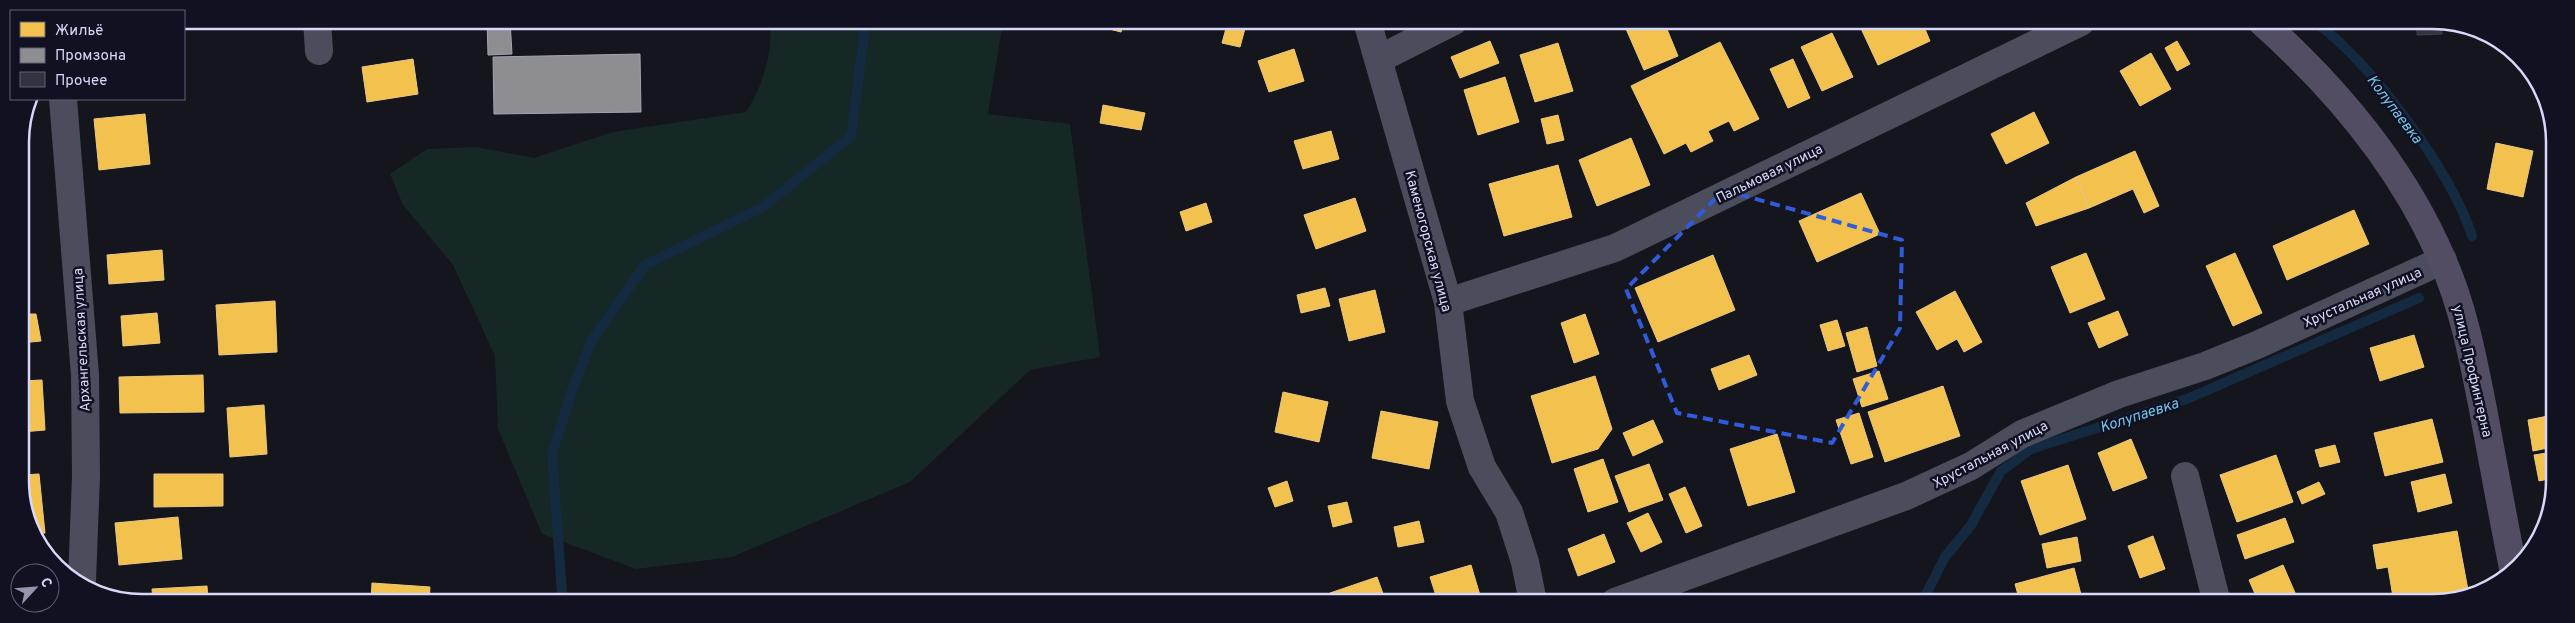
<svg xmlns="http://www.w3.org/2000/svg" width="2575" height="623" font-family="Overpass,sans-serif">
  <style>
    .green { fill: #152826 }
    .homes { fill: #f2c14e; stroke: #eac882 }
    .industry { fill: #8d8d92; stroke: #a3a4b1 }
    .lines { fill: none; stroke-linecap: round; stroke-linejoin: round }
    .stream { stroke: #142a40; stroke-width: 10 }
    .building { fill: #333340; stroke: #414151 }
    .minor { stroke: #4b4d5d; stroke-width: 28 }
    .major { stroke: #524d63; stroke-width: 28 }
    .marked { fill: none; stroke: #305cdb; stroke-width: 4; stroke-dasharray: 10 6; stroke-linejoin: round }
    .labels { text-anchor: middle; stroke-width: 5; stroke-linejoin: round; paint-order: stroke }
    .street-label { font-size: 14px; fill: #d7d8fa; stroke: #112 }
    .water-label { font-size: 15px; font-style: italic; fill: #72c6ed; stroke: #112 }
    .rim { fill: none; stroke: #d7d8fa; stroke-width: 2.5 }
  </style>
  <rect width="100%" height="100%" fill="#15151e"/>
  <path class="green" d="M770,21H1003L988,114L1070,124L1100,357L1030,370L910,482L732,557L636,569L542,534L498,429L495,356L453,265L403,205L390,174L427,149L476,147L534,158L613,132L746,112C763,85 773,53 770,21Z"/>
  <g class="homes">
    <polygon points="1091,21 1124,21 1121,32 1090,24"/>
    <polygon points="1228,21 1247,21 1240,47 1222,43"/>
    <polygon points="1623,22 1664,22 1678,56 1644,70"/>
    <polygon points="1858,22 1922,22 1930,41 1878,65"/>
    <polygon points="1961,22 1976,22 1964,29"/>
    <polygon points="1832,33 1853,77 1822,91 1801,47"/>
    <polygon points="1490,41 1499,63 1460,78 1451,57"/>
    <polygon points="2177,41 2190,64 2177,71 2165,48"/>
    <polygon points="1720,42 1759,119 1734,131 1729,121 1708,131 1713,141 1691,152 1686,143 1664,154 1631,86"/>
    <polygon points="1558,43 1573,91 1535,102 1520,55"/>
    <polygon points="1294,49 1304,81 1269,92 1258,61"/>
    <polygon points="2151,53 2171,89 2140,106 2120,71"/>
    <polygon points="413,59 418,94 367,102 362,67"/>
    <polygon points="1793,59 1810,98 1788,108 1770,69"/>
    <polygon points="1505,77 1519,122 1478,135 1464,90"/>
    <polygon points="1103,105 1145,113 1141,130 1100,123"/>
    <polygon points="2034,112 2049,143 2006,164 1991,134"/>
    <polygon points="145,114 150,164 99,170 94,119"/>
    <polygon points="1558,115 1564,140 1547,144 1541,119"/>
    <polygon points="1331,131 1339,159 1303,169 1294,141"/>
    <polygon points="1631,138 1650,185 1597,206 1579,160"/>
    <polygon points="2496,143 2533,151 2523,197 2487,189"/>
    <polygon points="2135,151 2159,206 2144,213 2133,189 2089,208 2076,177"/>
    <polygon points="1558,165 1572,217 1504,236 1489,184"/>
    <polygon points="2076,177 2089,208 2036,226 2026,203"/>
    <polygon points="21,187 23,187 29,215 21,217"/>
    <polygon points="1861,193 1880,234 1817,262 1799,221"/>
    <polygon points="1355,198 1366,231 1316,249 1304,215"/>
    <polygon points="1206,203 1212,222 1186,231 1180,212"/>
    <polygon points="2354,210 2369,244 2287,280 2273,246"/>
    <polygon points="162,250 164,280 109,284 107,255"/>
    <polygon points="2086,253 2105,299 2070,313 2051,267"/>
    <polygon points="2235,253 2262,313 2233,326 2206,266"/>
    <polygon points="1713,255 1735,310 1658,342 1635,288"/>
    <polygon points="1325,288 1330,306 1301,313 1297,295"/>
    <polygon points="1375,290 1385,332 1349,341 1339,299"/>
    <polygon points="1955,291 1982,342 1964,352 1957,339 1937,350 1916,312"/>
    <polygon points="275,301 277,352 219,355 216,305"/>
    <polygon points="2118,311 2128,335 2099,348 2088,323"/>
    <polygon points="157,313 160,343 123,346 121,316"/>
    <polygon points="21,314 36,314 41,341 21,343"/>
    <polygon points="1585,314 1599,354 1574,363 1561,323"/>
    <polygon points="1837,320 1845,346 1828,351 1820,325"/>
    <polygon points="1867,327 1877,366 1857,372 1846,333"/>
    <polygon points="2414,335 2424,367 2380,381 2370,348"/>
    <polygon points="1749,355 1757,375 1719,390 1711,369"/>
    <polygon points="1879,371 1888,399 1862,407 1853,379"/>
    <polygon points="203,375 204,412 120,413 119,377"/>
    <polygon points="1595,376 1612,429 1598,449 1552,463 1531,396"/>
    <polygon points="42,380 45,430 22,432 22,381"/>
    <polygon points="1943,386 1960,436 1885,462 1868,412"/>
    <polygon points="1283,392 1328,402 1319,442 1275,432"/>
    <polygon points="264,405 267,454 230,457 227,408"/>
    <polygon points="1381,411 1438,422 1429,469 1372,458"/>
    <polygon points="1859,413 1873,457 1851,464 1836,420"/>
    <polygon points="2553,415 2553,447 2533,451 2528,420"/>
    <polygon points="2432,419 2443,462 2385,476 2374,433"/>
    <polygon points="1653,420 1663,442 1633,456 1623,433"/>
    <polygon points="1777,434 1795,492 1748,506 1730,449"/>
    <polygon points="2131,439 2147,478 2113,491 2098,453"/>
    <polygon points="2335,445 2340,462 2320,467 2315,450"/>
    <polygon points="2553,452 2553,478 2539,481 2534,455"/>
    <polygon points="2276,455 2293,502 2237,522 2220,475"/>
    <polygon points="1603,459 1618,502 1588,512 1574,469"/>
    <polygon points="1649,464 1663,500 1629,512 1615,476"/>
    <polygon points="2068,465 2086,519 2040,535 2021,481"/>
    <polygon points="39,474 45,533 38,534 22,505 22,475"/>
    <polygon points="154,474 223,474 223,506 154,507"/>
    <polygon points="2445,474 2452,503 2418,512 2411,482"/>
    <polygon points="1287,481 1293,501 1275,507 1268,488"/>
    <polygon points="2319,482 2325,494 2302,504 2297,492"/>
    <polygon points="1685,487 1702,526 1686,533 1669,494"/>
    <polygon points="1347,502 1352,522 1333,527 1328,506"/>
    <polygon points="1648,513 1662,542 1641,552 1627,523"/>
    <polygon points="178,517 182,559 119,565 115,523"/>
    <polygon points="2285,518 2294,542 2245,559 2237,535"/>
    <polygon points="1419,521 1424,542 1398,547 1394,527"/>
    <polygon points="2457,531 2468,590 2394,603 2388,567 2377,569 2373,545"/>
    <polygon points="1604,534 1615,562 1578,576 1568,549"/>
    <polygon points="2153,536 2165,569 2140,578 2128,546"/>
    <polygon points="2077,537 2081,561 2047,568 2042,544"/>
    <polygon points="1471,565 1482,602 1438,602 1430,577"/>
    <polygon points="2283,565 2296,595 2280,603 2259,603 2249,580"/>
    <polygon points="2074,568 2083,602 2020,602 2015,584"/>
    <polygon points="1377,577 1386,602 1333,602 1330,593"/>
    <polygon points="372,583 430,587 429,601 371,601"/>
    <polygon points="207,586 208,601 153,601 152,589"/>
    <polygon points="1781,597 1784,602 1770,602"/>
    <polygon points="2387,599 2388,603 2371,603"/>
  </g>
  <g class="industry">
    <polygon points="487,20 510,20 512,54 488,55"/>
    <polygon points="640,54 641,112 494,114 493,57"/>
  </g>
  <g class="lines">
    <g class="stream">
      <path d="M2315,22C2370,61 2452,172 2472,236"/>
      <polyline points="560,601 562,593 552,454 572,390 592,340 645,265 763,207 851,136 864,35 863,21"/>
      <polyline points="1922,602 1945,557 1971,525 2001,471 2031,449 2187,399 2419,298"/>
    </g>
  </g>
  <polygon class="building" points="2441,23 2442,34 2417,35 2417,24"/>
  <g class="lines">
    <g class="minor">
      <polyline points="317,20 319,51"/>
      <polyline points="1367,21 1448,302 1460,401 1482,467 1509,512 1525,562 1533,602"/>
      <polyline points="1379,59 1454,21"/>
      <polyline points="63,99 85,375 86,476 82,581"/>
      <polyline points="1448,302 1615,248 2081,22"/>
      <polyline points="2185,476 2217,603"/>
      <polyline points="1615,602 1906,496 1971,466 2022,434 2119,394 2205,366 2257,345 2443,260"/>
    </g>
    <path class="major" d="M2262,22C2337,89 2402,166 2442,259C2463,306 2473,358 2483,409C2493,463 2503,518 2514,573"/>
  </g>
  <path class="marked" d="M1724,190L1902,240L1900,328L1832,443L1677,413L1626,289Z"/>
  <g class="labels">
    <g class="street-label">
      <text transform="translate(1769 173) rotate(-26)" y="5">Пальмовая улица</text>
      <text transform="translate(1429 241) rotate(75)" y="5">Каменогорская улица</text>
      <text transform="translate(2362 297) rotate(-24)" y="5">Хрустальная улица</text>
      <text transform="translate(81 340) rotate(-93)" y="5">Архангельская улица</text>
      <text transform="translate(2473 371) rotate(77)" y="5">улица Профинтерна</text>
      <text transform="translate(1990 454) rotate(-28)" y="5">Хрустальная улица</text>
    </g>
    <g class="water-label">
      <text transform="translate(2395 109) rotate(53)" y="5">Колупаевка</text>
      <text transform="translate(2139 415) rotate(-18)" y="5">Колупаевка</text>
    </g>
  </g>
  <path d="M0 0H2575V623H0ZM142 29H2433A113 113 0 0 1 2546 142V481A113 113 0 0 1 2433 594H142A113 113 0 0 1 29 481V142A113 113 0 0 1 142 29Z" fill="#112" fill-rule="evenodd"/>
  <path class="rim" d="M142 29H2433A113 113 0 0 1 2546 142V481A113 113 0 0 1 2433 594H142A113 113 0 0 1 29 481V142A113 113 0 0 1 142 29Z"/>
  <rect x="10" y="10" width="175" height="90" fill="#111122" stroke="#606178"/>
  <rect x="20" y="22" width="25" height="15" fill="#f2c14e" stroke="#606178"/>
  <text x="55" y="35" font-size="15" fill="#d7d8fa">Жильё</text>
  <rect x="20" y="48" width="25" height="15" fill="#8d8d92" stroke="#606178"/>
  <text x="55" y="60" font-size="15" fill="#d7d8fa">Промзона</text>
  <rect x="20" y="72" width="25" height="15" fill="#333340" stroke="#606178"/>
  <text x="55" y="85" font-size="15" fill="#d7d8fa">Прочее</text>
  <g transform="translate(35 588) rotate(64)"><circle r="24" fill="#111122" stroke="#606178"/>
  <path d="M0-4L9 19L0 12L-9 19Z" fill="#9394ad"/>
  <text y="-8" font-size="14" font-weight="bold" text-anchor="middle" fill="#d7d8fa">С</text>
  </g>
</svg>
